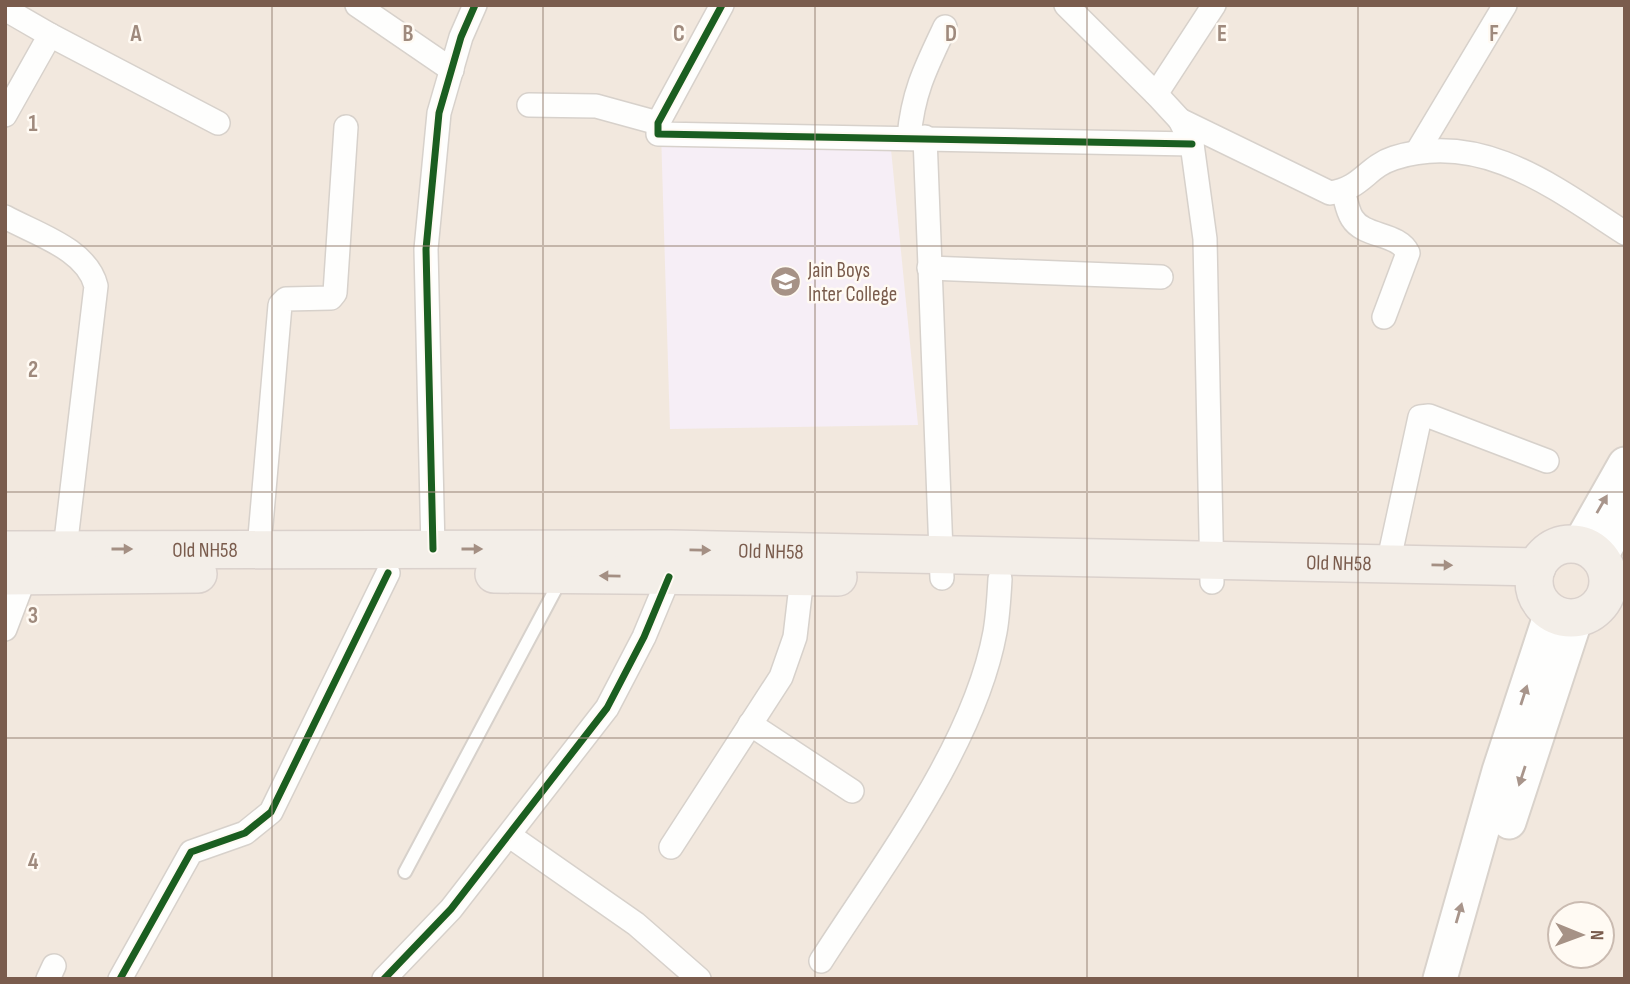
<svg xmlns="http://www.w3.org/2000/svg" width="1630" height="984" font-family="'Sofia Sans Condensed',sans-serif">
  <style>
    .residential { fill: #f2e8de; fill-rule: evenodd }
    .education { fill: #f6eef6 }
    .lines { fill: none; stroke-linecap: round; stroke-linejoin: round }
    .service-casing { stroke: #d7d1cb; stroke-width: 16 }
    .minor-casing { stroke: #d7d1cb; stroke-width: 26 }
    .secondary-casing { stroke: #d9d2cb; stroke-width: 37 }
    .primary-casing { stroke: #dad1cc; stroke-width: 40 }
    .service { stroke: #fefefd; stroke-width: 12 }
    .minor { stroke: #fefefd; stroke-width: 23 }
    .secondary { stroke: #fefefd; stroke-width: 33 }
    .primary { stroke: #f3eee8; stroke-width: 37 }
    .cycleway-casing { stroke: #fffaf3; stroke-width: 11 }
    .cycleway { stroke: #1b5e20; stroke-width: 7 }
    .oneway { fill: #a8958b }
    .oneway2 { fill: #a48f83 }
    .grid { fill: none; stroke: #9f8a7d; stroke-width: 2; stroke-opacity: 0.55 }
    .labels { text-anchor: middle; stroke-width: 5; stroke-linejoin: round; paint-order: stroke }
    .poi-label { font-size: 21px; fill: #7a5c4d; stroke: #fffaf3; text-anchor: start }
    .street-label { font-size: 21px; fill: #7a5c4d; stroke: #fffaf3 }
    .grid-label { font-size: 23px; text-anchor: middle; font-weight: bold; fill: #9f8a7d; stroke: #fffaf3; stroke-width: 5; stroke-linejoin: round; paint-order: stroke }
  </style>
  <rect width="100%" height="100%" fill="#f9f5f0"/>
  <path class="residential" d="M5,5H1625V979H5ZM1560,914H1602V956H1560Z"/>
  <polygon class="education" points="661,132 890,139 918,425 670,429"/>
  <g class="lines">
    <defs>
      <polyline id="service" points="405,872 561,579"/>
      <g id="minor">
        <polyline points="357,5 452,70"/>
        <polyline points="722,5 658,123 658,134 1192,144"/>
        <polyline points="1066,5 1156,94 1180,120 1192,144 1205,239 1212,582"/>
        <polyline points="5,9 50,35 5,115"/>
        <polyline points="50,35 218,123"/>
        <polyline points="1156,94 1214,5"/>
        <polyline points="529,105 596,106 658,123"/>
        <path d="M1180,120L1330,193C1363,188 1366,167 1394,158C1482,130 1555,188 1625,233"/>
        <path d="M909,137C913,92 926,67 945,27"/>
        <polyline points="925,137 942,578"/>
        <polyline points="1417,152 1505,5"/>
        <path d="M1343,191C1346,200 1347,210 1352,218C1364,238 1398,232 1408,253L1384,317"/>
        <path d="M5,217C36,234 87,249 96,286L65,549"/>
        <polyline points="929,268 1161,277"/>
        <polyline points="259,548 280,305 286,299 331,298 335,293 346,127"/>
        <polyline points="433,549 426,249 439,113 461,37 475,5"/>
        <polyline points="1388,564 1420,417 1429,416 1547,461"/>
        <polyline points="5,629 29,566"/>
        <polyline points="750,724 852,791"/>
        <polyline points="510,836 636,924 699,979"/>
        <polyline points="671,847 781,677 795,637 802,577"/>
        <path d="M821,961C883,864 974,746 995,632C998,615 999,597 1000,579"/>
        <polyline points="48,979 54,966"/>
        <polyline points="120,979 191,852 245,833 271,812 388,573"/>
        <polyline points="384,979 451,909 607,708 644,637 669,577"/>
      </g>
      <g id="secondary">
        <polyline points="1579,545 1625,464"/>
        <polyline points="1600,558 1625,514"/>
        <polyline points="1509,822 1576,618"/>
        <polyline points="1440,979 1499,771 1551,613"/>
      </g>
      <g id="primary">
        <circle cx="1571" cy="581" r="37"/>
        <path id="s1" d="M5,550L670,549L1537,567"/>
        <polyline points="494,574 838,577"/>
        <polyline points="5,576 198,574"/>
      </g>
    </defs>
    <use href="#service" class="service-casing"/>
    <use href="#minor" class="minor-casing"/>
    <use href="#secondary" class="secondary-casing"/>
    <use href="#primary" class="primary-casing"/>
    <use href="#service" class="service"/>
    <use href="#minor" class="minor"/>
    <use href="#secondary" class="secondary"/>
    <use href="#primary" class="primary"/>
    <defs>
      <g id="cycleway">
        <polyline points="722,5 658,123 658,134 1192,144"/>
        <polyline points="433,549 426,249 439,113 461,37 475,5"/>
        <polyline points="120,979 191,852 245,833 271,812 388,573"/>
        <polyline points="384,979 451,909 607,708 644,637 669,577"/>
      </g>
    </defs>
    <use href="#cycleway" class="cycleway-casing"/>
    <use href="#cycleway" class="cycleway"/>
  </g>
  <defs><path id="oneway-solid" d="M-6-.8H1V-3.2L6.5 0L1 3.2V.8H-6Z" transform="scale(1.75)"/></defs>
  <g class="oneway">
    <use href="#oneway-solid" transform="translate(1602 504) rotate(-60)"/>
    <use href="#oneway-solid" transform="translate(1524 695) rotate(-72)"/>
    <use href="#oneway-solid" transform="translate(1522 776) rotate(108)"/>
    <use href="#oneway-solid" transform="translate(1459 913) rotate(-74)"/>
  </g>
  <g class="oneway2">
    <use href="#oneway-solid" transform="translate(122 549)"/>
    <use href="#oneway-solid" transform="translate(472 549)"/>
    <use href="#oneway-solid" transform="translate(700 550) rotate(1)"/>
    <use href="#oneway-solid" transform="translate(1442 565) rotate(1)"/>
    <use href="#oneway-solid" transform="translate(610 576) rotate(-179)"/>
  </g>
  <path class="grid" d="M272,5V979M543,5V979M815,5V979M1087,5V979M1358,5V979M5,246H1625M5,492H1625M5,738H1625"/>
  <defs>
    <symbol id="school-disc" viewBox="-11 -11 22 22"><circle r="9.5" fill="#a69286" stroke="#fffaf3"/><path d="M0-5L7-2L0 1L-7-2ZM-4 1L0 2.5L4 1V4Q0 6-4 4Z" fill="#fff"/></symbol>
  </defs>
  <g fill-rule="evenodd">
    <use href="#school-disc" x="768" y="264" width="35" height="35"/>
  </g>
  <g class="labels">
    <g class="poi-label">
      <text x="808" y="277">Jain Boys<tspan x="808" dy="24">Inter College</tspan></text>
    </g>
    <g class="street-label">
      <text dy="7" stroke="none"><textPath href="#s1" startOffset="200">Old NH58</textPath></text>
      <text dy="7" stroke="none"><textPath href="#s1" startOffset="766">Old NH58</textPath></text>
      <text dy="7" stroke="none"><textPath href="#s1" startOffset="1334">Old NH58</textPath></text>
    </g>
  </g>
  <g class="grid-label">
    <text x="136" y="41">A</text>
    <text x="408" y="41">B</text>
    <text x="679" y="41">C</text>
    <text x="951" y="41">D</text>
    <text x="1222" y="41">E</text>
    <text x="1494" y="41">F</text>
    <text x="33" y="131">1</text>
    <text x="33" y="377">2</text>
    <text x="33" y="623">3</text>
    <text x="33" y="869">4</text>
  </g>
  <rect width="1630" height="984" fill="none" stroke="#7a5c4d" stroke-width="14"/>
  <g transform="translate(1581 935) rotate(91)"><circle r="33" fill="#fffaf3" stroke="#cabbb1" stroke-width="2"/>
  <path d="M0-5L12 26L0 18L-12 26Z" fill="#a69286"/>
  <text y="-10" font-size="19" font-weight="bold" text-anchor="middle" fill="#7a5c4d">N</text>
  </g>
</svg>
